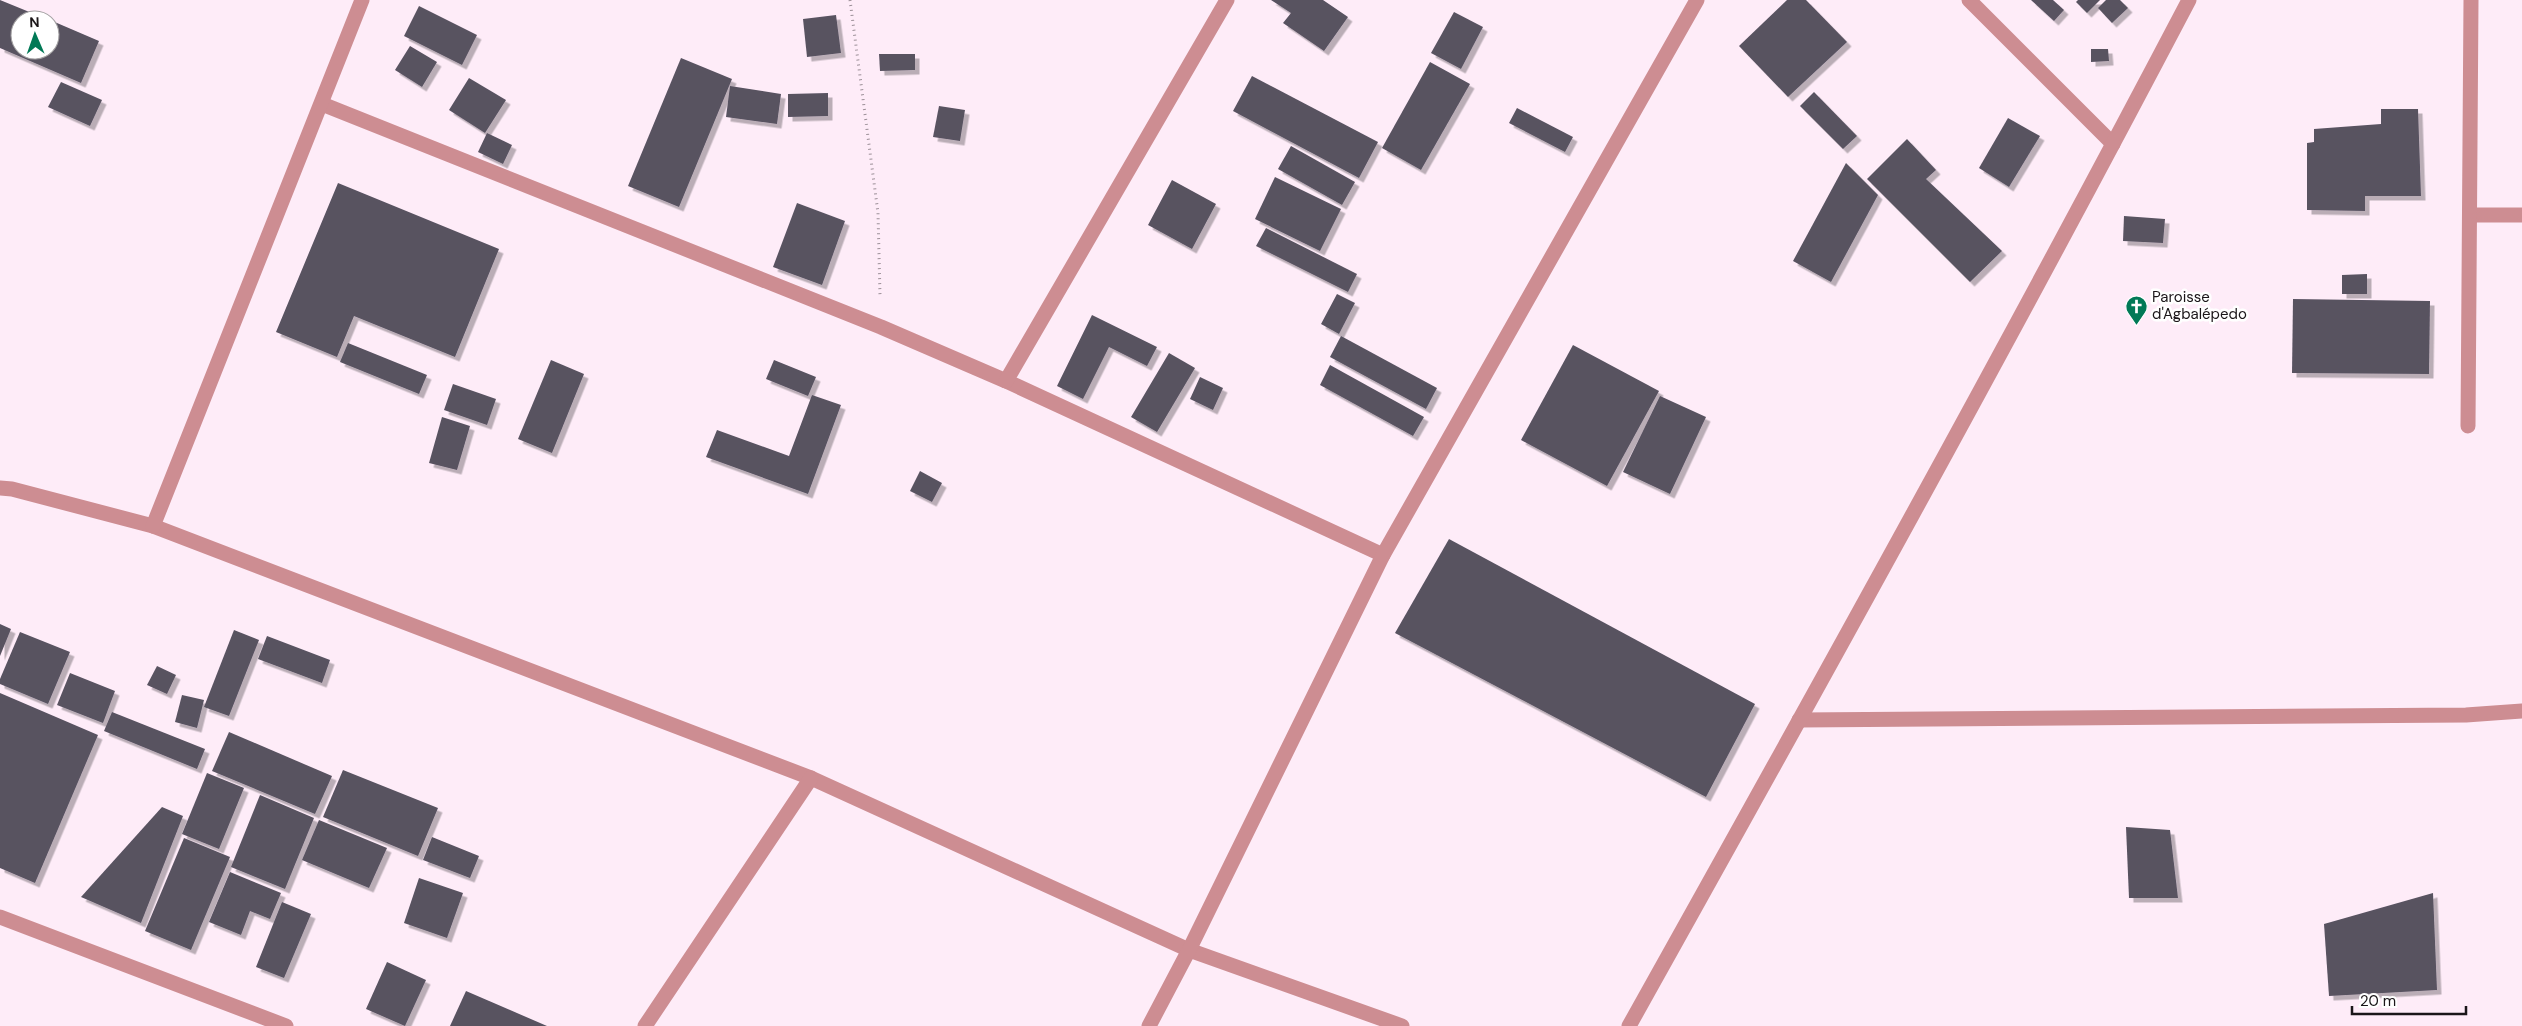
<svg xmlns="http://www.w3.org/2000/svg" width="2522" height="1026" font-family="'DM Sans',sans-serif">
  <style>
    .building { fill: #585261; filter: url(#shadow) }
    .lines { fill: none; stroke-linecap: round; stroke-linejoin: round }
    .path { stroke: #9c9098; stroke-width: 3; stroke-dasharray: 1 4; stroke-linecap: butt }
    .minor { stroke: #cd8d92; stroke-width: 15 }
    .labels { text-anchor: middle; stroke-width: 5; stroke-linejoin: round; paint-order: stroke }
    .poi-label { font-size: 15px; fill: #1b1619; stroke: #fff; text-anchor: start }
  </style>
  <defs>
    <filter id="shadow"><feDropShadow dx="4.5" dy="4.5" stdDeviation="0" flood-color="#0004"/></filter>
  </defs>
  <rect width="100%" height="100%" fill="#feecf8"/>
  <g class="building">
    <polygon points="0,0 49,20 20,20 20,50 50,50 50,20 99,41 81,83 0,48"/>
    <polygon points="1271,0 1323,0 1348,17 1324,51 1283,23 1291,13"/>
    <polygon points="1787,0 1806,0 1847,42 1788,97 1739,46"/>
    <polygon points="2031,0 2053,0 2064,10 2054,21"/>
    <polygon points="2078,0 2100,0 2087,13 2076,2"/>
    <polygon points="2106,0 2120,0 2128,8 2112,23 2098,8"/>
    <polygon points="419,6 477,35 462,65 404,36"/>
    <polygon points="1454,12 1483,27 1461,69 1431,53"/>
    <polygon points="836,15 841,53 807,57 803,19"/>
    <polygon points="410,46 437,62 422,87 395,70"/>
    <polygon points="2091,49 2108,49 2109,61 2091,62"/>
    <polygon points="879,54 915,54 915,70 880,71"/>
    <polygon points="681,58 732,79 679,207 628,186"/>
    <polygon points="1430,62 1470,84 1421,170 1382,148"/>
    <polygon points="1252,76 1378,142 1359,178 1233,111"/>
    <polygon points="469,78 506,100 485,133 449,110"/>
    <polygon points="61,82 102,100 90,126 48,107"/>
    <polygon points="730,86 781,94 777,124 726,117"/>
    <polygon points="1814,92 1857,136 1843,149 1800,106"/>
    <polygon points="828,93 828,116 788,117 788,94"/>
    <polygon points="939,106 965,110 960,141 933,137"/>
    <polygon points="1517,108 1573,137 1565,152 1509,123"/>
    <polygon points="2381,109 2418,109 2421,196 2365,196 2365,211 2307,210 2307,143 2314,142 2314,129 2381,124"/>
    <polygon points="2008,118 2040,136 2009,187 1979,168"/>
    <polygon points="487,133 512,145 503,164 478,152"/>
    <polygon points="1907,139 1936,170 1926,179 2002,251 1970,282 1867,179"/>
    <polygon points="1291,146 1355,182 1342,205 1278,169"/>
    <polygon points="1846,163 1878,195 1831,282 1793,261"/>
    <polygon points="1275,177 1341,209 1320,251 1255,219"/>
    <polygon points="1172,180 1216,204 1192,249 1148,225"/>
    <polygon points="338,183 499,249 455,357 354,316 337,357 276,332"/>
    <polygon points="797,203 845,221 822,285 773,267"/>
    <polygon points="2124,216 2165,219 2163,243 2123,241"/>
    <polygon points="1266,228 1357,274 1348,292 1256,246"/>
    <polygon points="2367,274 2367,294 2342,294 2342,275"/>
    <polygon points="1337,294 1355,303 1339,334 1321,324"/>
    <polygon points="2293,299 2430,301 2429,374 2292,373"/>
    <polygon points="1092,315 1157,347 1147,366 1109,347 1083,399 1057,386"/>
    <polygon points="1341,336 1437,388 1426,409 1330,357"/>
    <polygon points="348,343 427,375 419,394 340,362"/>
    <polygon points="1573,345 1659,391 1607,486 1521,440"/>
    <polygon points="1169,353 1195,368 1157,432 1131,417"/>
    <polygon points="551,360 584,374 552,453 518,439"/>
    <polygon points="774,360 816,377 808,396 766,379"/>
    <polygon points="1330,365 1424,417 1413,436 1320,385"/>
    <polygon points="1200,377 1223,388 1213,410 1190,399"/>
    <polygon points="453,384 496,399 487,425 444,410"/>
    <polygon points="812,395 841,405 808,494 706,457 717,430 789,456"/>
    <polygon points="1660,396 1706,417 1670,494 1623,472"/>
    <polygon points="442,417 470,426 457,470 429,463"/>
    <polygon points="920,471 942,483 932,502 910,491"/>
    <polygon points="1449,539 1755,704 1706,797 1395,633"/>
    <polygon points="0,624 11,629 0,656"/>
    <polygon points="234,630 259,640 229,716 204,707"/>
    <polygon points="20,632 70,652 48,704 0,684 0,679"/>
    <polygon points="267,636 330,660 322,683 258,659"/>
    <polygon points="157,666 176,675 167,694 147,685"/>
    <polygon points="70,673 115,691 103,723 57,705"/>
    <polygon points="0,693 98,735 35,883 0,868"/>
    <polygon points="182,695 204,700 197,728 175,722"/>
    <polygon points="112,712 205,749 197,769 104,731"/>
    <polygon points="229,732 332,776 315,814 212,771"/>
    <polygon points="343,770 438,808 418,856 323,817"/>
    <polygon points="207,773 244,788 219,849 182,834"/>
    <polygon points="260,795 314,818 285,889 231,867"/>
    <polygon points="162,807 183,816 141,923 81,897"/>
    <polygon points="319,820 387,848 369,888 302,860"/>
    <polygon points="2126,827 2170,830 2178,898 2129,898"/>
    <polygon points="432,837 479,856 470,878 423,860"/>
    <polygon points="184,838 230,857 191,950 145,931"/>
    <polygon points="230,872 281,893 270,919 250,911 241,935 209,922"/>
    <polygon points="419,878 463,893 447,938 404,923"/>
    <polygon points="2433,893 2437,990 2329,996 2324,924"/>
    <polygon points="282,902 311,914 284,978 256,967"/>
    <polygon points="387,962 426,980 405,1026 366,1009"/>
    <polygon points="466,991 547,1026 450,1026"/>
  </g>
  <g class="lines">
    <polyline class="path" points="850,0 878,213 880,296"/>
    <g class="minor">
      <polyline points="1969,0 2113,144"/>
      <polyline points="322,104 881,327 1006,381 1383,555"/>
      <polyline points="2470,215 2522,215"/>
      <polyline points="1006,381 1227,0"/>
      <polyline points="2468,426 2471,0"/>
      <polyline points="0,488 12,489 153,526 811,778 1189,950 1402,1026"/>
      <polyline points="153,526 362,0"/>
      <polyline points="1799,720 2466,715 2522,711"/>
      <polyline points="0,917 286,1026"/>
      <polyline points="645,1026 811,778"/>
      <polyline points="1149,1026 1189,950 1383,555 1697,0"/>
      <path d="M1629,1026C1819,686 2008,345 2189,0"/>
    </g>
  </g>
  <defs>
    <symbol id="church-pin" viewBox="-11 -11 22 30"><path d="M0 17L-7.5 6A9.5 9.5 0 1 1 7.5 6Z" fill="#017956" stroke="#fff"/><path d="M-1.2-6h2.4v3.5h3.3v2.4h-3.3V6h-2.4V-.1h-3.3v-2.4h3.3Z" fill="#fff"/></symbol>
  </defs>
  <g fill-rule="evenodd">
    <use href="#church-pin" x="2124" y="294" width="25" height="34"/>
  </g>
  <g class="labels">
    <g class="poi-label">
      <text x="2152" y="302">Paroisse<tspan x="2152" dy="17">d'Agbalépedo</tspan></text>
    </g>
  </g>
  <g transform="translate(35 35) rotate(358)"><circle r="24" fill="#ffffff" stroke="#a4a2a3"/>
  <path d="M0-4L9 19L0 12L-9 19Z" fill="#017956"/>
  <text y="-8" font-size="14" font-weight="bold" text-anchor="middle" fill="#1b1619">N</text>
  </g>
  <path d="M2352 1006v8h114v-8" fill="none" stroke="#1b1619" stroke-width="2.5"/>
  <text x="2360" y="1006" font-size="15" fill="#1b1619" stroke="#ffffff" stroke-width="4" paint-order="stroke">20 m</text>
</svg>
